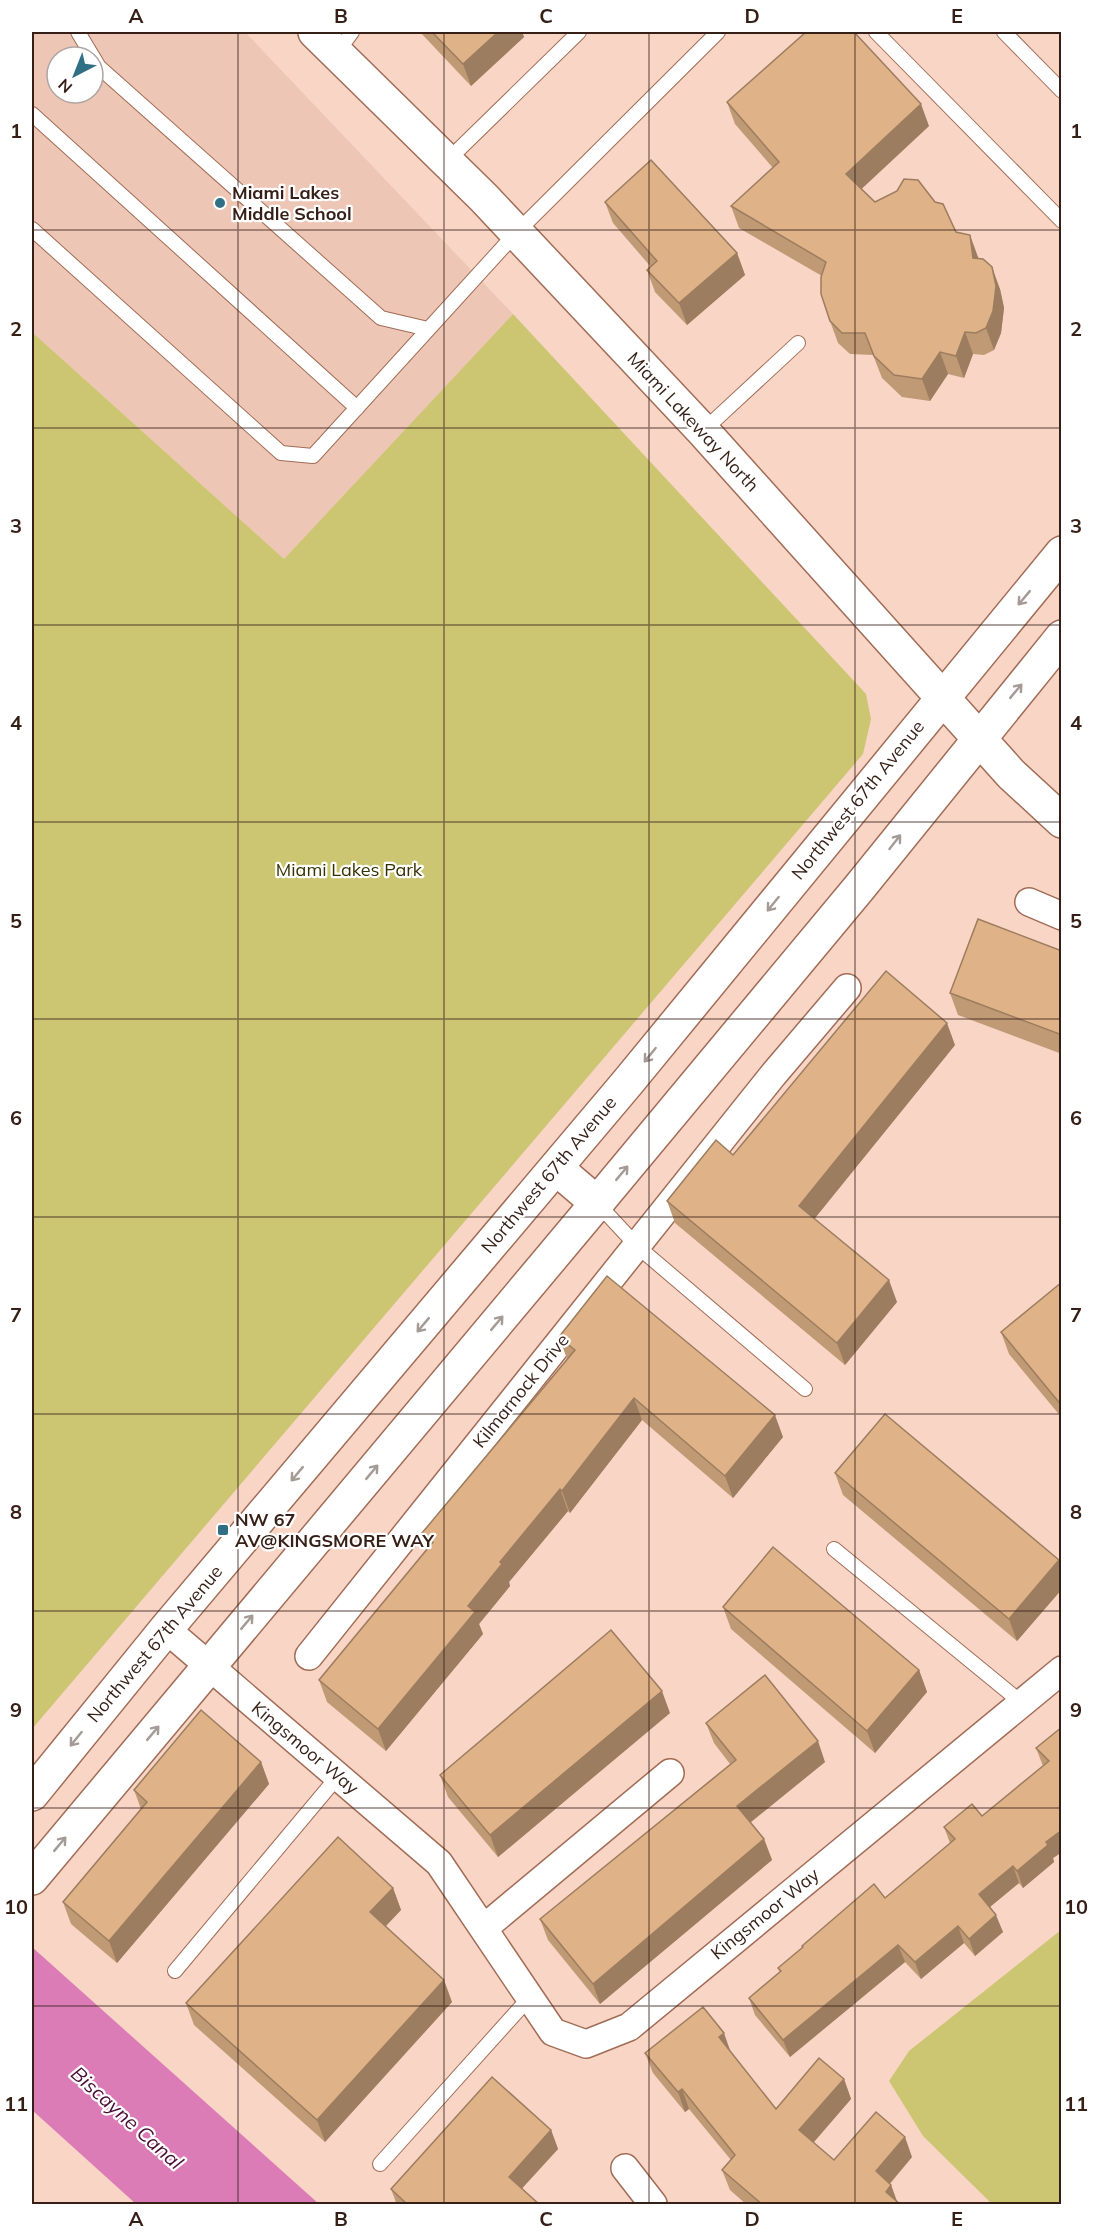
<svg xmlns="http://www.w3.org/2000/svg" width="1093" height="2236" font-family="Mulish,sans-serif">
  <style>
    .built { fill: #eec6b5; fill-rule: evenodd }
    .green { fill: #ccc572 }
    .water { fill: #dc7cb6 }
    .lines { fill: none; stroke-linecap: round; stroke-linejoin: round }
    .lane-casing { stroke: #a16c55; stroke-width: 16 }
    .street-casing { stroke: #a16c55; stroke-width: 30 }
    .secondary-casing { stroke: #a16c55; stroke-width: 36 }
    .lane { stroke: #fff; stroke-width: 14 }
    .street { stroke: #fff; stroke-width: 27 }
    .secondary { stroke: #fff; stroke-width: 33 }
    .wall { fill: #c09975 }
    .shaded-wall { fill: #9c7d5f }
    .building { fill: #dfb288; stroke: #9c7d5f; stroke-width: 1.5 }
    .oneway { stroke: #a49a96 }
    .grid { fill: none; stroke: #351f16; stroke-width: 1.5; stroke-opacity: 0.55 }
    .poi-dot { fill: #316f85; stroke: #fff; stroke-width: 2 }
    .labels { text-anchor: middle; stroke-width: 4.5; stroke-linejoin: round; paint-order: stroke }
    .poi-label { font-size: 18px; font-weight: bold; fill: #351f16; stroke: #fff; text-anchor: start }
    .street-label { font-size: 18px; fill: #351f16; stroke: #fff }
    .park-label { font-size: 18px; fill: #353000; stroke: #fff }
    .water-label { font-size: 20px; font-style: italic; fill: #480d35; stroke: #fff }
    .neatline { fill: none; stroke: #351f16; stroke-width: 2 }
    .grid-label { font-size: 20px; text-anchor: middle; font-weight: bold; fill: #351f16 }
  </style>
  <rect width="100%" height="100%" fill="#f9d5c6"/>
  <path class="built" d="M32,32H245L513,314L284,559L32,332ZM57,57H93V93H57Z"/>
  <g class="green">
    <polygon points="513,314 866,694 871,719 863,754 32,1729 32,332 284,559"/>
    <polygon points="1061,1930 1061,2204 992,2204 923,2136 889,2081 909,2051"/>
  </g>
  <polygon class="water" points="32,1947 319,2204 136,2204 32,2110"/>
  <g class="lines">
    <defs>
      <g id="lane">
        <polyline points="78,32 99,67 381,318 428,329"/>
        <polyline points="876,32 1062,221"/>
        <polyline points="1004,32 1062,91"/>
        <polyline points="336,54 352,32"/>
        <polyline points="32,114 357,408"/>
        <polyline points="446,162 579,32"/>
        <polyline points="32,229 281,453 313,456 516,233 718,32"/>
        <polyline points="703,431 798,343"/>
        <polyline points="597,1203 637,1246 805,1389"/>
        <polyline points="834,1549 1022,1703"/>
        <polyline points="175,1971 339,1775"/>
        <polyline points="380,2164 530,1997"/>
      </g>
      <g id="street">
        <polyline points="1029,902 1062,916"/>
        <polyline points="166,1629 439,1863 553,2032 586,2044 629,2027 1062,1670"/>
        <polyline points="309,1656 773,1075 847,988"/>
        <polyline points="484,1928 670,1773"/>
        <polyline points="625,2168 653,2204"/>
      </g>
      <g id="secondary">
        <polyline points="315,32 484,198 703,431 1011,774 1062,821"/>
        <polyline points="556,1168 597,1203"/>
        <polyline points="32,1794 166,1629 628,1082 1062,553"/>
        <polyline points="32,1878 597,1203 859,888 1062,637"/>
      </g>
    </defs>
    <use href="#lane" class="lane-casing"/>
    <use href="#street" class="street-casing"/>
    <use href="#secondary" class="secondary-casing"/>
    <use href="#lane" class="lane"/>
    <use href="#street" class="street"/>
    <use href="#secondary" class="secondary"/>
  </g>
  <g class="wall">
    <polygon points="420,32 522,32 524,37 471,86"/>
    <polygon points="727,102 929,126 861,189 875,202 956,232 978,257 1000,289 1004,308 1001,333 994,350 984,355 973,354 964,378 948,374 930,401 902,397 882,378 873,355 850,354 838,343 830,321 822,276 739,228 731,206 773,168 735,124"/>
    <polygon points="605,202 737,253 745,275 687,325 655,292 647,270 651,267 613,223"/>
    <polygon points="1062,951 1062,1054 958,1015 950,993"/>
    <polygon points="955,1045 814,1219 897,1302 845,1365 675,1223 667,1201 733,1155"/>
    <polygon points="1062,1282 1062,1418 1009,1354 1001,1332"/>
    <polygon points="559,1337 783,1437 733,1498 642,1420 570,1513 568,1511 509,1582 510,1586 479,1624 483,1634 386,1751 327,1702 319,1680 428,1549 422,1533 567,1359"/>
    <polygon points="835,1473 1059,1560 1062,1566 1062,1589 1017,1641 843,1495"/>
    <polygon points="723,1607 919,1670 927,1692 875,1753 731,1629"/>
    <polygon points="670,1713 498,1857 448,1797 440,1775"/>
    <polygon points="706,1723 825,1762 750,1822 764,1839 772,1860 600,2004 548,1940 540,1919 730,1764 714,1743"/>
    <polygon points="1062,1727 1062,1852 1053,1858 1054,1862 1023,1888 1019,1883 990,1907 1003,1932 975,1956 964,1943 921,1979 905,1962 790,2057 755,2015 749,1998 780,1972 778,1968 802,1948 802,1946 885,1898 950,1843 944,1827 982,1816 1043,1766 1036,1748"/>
    <polygon points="261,1762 269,1784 117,1963 71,1924 63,1902 141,1809 134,1790"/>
    <polygon points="393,1888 401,1910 386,1926 452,2002 325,2142 194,2025 186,2003"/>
    <polygon points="645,2053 731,2053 776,2109 844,2079 851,2099 813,2143 834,2160 912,2157 890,2184 891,2185 897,2201 901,2205 747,2205 730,2190 722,2170 731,2160 689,2109 685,2112 653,2073"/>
    <polygon points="551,2130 558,2149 522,2188 540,2205 397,2205 391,2189"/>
  </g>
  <g class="shaded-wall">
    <polygon points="498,32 522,32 524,37 471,86 463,64"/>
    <polygon points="921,104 929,126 854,196 846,174"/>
    <polygon points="970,235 978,257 981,280 973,258"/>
    <polygon points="737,253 745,275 687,325 679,303"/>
    <polygon points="992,267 1000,289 1004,308 1001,333 994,350 986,328"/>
    <polygon points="965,332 973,354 964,378 956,356"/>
    <polygon points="940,352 948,374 930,401 922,379"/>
    <polygon points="947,1023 955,1045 807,1228 799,1206"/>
    <polygon points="889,1280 897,1302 845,1365 837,1343"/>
    <polygon points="634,1398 642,1420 570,1513 562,1491"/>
    <polygon points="775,1415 783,1437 733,1498 725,1476"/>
    <polygon points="560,1489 568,1511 509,1582 510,1586 479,1624 483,1634 386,1751 378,1729 500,1562"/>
    <polygon points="1059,1560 1062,1566 1062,1589 1017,1641 1009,1619"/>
    <polygon points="919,1670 927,1692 875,1753 867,1731"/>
    <polygon points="662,1691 670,1713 498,1857 490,1835"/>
    <polygon points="818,1741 825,1762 745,1827 737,1806"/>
    <polygon points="261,1762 269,1784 117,1963 109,1941"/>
    <polygon points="1062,1830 1062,1852 1053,1858 1054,1862 1023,1888 1017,1871 1046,1842"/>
    <polygon points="764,1839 772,1860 600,2004 593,1984"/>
    <polygon points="1013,1866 1019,1883 985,1911 979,1894"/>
    <polygon points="393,1888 401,1910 378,1934 370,1912"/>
    <polygon points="996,1915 1003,1932 975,1956 969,1939"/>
    <polygon points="958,1926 964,1943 921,1979 915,1962"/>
    <polygon points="898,1945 905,1962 790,2057 783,2040"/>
    <polygon points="444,1980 452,2002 325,2142 317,2120"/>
    <polygon points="724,2033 731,2053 719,2037"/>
    <polygon points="844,2079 851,2099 807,2150 799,2130"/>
    <polygon points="682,2089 689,2109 685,2112 678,2092"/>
    <polygon points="551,2130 558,2149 516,2195 509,2177"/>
    <polygon points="905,2137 912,2157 883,2191 876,2171"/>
    <polygon points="891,2185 898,2205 886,2192"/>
  </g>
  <g class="building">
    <polygon points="432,32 498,32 463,64"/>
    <polygon points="806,32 854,32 921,104 846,174 875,202 897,191 904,179 918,180 935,202 943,204 956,232 970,235 973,258 983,259 992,267 996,286 993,311 986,328 976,333 965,332 956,356 940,352 922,379 894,375 874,356 865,333 842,333 830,321 821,294 821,277 826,262 731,206 779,162 727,102"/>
    <polygon points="651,160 737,253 679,303 647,270 657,261 605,202"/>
    <polygon points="978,919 1062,951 1062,1035 950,993"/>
    <polygon points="886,971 947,1023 799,1206 889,1280 837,1343 667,1201 716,1140 733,1155"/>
    <polygon points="607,1276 775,1415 725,1476 634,1398 562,1491 560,1489 500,1562 502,1564 468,1606 475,1612 378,1729 319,1680 433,1542 422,1533 575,1350 559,1337"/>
    <polygon points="1062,1282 1062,1406 1001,1332"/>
    <polygon points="885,1414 1059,1560 1009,1619 835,1473"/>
    <polygon points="773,1547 919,1670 867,1731 723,1607"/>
    <polygon points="611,1630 662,1691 490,1835 440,1775"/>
    <polygon points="765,1675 818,1741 737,1806 764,1839 593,1984 540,1919 736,1760 706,1723"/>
    <polygon points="201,1710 261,1762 109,1941 63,1902 147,1802 134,1790"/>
    <polygon points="1062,1727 1062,1830 1046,1842 1048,1845 1017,1871 1013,1866 979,1894 996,1915 969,1939 958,1926 915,1962 898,1945 783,2040 749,1998 781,1971 778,1968 803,1947 802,1946 874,1884 885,1898 955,1839 944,1827 972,1804 982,1816 1049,1761 1036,1748"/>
    <polygon points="338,1837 393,1888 370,1912 444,1980 317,2120 186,2003"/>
    <polygon points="703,2007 724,2033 719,2037 776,2109 819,2058 844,2079 799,2130 834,2160 876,2112 905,2137 876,2171 891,2185 886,2192 901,2205 763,2205 722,2170 735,2155 682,2089 678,2092 645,2053"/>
    <polygon points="492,2077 551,2130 509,2177 540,2205 408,2205 391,2189"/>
  </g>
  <defs><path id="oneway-shaft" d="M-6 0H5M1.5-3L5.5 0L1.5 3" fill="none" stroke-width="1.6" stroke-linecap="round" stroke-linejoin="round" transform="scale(1.5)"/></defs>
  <g class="oneway">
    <use href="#oneway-shaft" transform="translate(1024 598) rotate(130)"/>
    <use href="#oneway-shaft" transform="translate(1016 691) rotate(-50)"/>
    <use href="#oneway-shaft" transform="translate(895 842) rotate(-52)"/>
    <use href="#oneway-shaft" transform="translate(773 904) rotate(129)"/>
    <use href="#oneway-shaft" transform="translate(650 1055) rotate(129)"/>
    <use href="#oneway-shaft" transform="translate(622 1173) rotate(-50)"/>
    <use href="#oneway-shaft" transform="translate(497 1323) rotate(-50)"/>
    <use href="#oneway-shaft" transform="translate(423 1325) rotate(130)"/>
    <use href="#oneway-shaft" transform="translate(372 1472) rotate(-50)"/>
    <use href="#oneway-shaft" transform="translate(297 1474) rotate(130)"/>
    <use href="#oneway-shaft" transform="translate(247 1622) rotate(-50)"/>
    <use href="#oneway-shaft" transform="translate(153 1733) rotate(-50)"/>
    <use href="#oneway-shaft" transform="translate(76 1739) rotate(129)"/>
    <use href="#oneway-shaft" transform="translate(60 1844) rotate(-50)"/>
  </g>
  <path class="grid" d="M238,32V2204M444,32V2204M649,32V2204M855,32V2204M32,230H1062M32,428H1062M32,625H1062M32,822H1062M32,1019H1062M32,1217H1062M32,1414H1062M32,1611H1062M32,1808H1062M32,2006H1062"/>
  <g class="poi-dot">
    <circle cx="220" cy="203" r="6"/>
    <rect x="217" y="1524" width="12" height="12" rx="3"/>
  </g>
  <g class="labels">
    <g class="poi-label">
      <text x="232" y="199">Miami Lakes<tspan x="232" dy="21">Middle School</tspan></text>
      <text x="235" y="1526">NW 67<tspan x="235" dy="21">AV@KINGSMORE WAY</tspan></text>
    </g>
    <g class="street-label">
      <text transform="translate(693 422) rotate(47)" y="6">Miami Lakeway North</text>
      <text transform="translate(858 800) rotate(-51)" y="6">Northwest 67th Avenue</text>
      <text transform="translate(549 1175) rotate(-50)" y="6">Northwest 67th Avenue</text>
      <text transform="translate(521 1391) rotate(-51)" y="6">Kilmarnock Drive</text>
      <text transform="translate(155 1644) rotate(-50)" y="6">Northwest 67th Avenue</text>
      <text transform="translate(305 1748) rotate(40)" y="6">Kingsmoor Way</text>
      <text transform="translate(765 1914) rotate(-39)" y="6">Kingsmoor Way</text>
    </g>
    <g class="park-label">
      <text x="349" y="876">Miami Lakes Park</text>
    </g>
    <g class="water-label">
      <text transform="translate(127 2118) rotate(42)" y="7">Biscayne Canal</text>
    </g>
  </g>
  <rect width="1093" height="2236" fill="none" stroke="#ffffff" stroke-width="66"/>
  <g transform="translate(75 75) rotate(222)"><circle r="28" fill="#ffffff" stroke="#aea5a2" stroke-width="1.5"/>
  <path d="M0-4.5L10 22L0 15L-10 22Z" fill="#316f85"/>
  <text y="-9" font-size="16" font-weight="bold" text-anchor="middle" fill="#351f16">N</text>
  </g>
  <rect x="33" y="33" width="1027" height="2170" class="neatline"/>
  <g class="grid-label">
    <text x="136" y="23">A</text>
    <text x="341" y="23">B</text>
    <text x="546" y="23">C</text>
    <text x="752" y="23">D</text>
    <text x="957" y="23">E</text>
    <text x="16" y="138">1</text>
    <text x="1076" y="138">1</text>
    <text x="16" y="336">2</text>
    <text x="1076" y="336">2</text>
    <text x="16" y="533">3</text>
    <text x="1076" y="533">3</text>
    <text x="16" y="730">4</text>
    <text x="1076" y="730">4</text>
    <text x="16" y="928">5</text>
    <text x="1076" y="928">5</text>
    <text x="16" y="1125">6</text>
    <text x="1076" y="1125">6</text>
    <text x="16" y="1322">7</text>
    <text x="1076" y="1322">7</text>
    <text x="16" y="1519">8</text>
    <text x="1076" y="1519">8</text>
    <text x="16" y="1717">9</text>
    <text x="1076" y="1717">9</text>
    <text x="16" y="1914">10</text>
    <text x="1076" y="1914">10</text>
    <text x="16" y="2111">11</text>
    <text x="1076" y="2111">11</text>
    <text x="136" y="2226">A</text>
    <text x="341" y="2226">B</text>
    <text x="546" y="2226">C</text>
    <text x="752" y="2226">D</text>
    <text x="957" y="2226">E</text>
  </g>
</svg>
